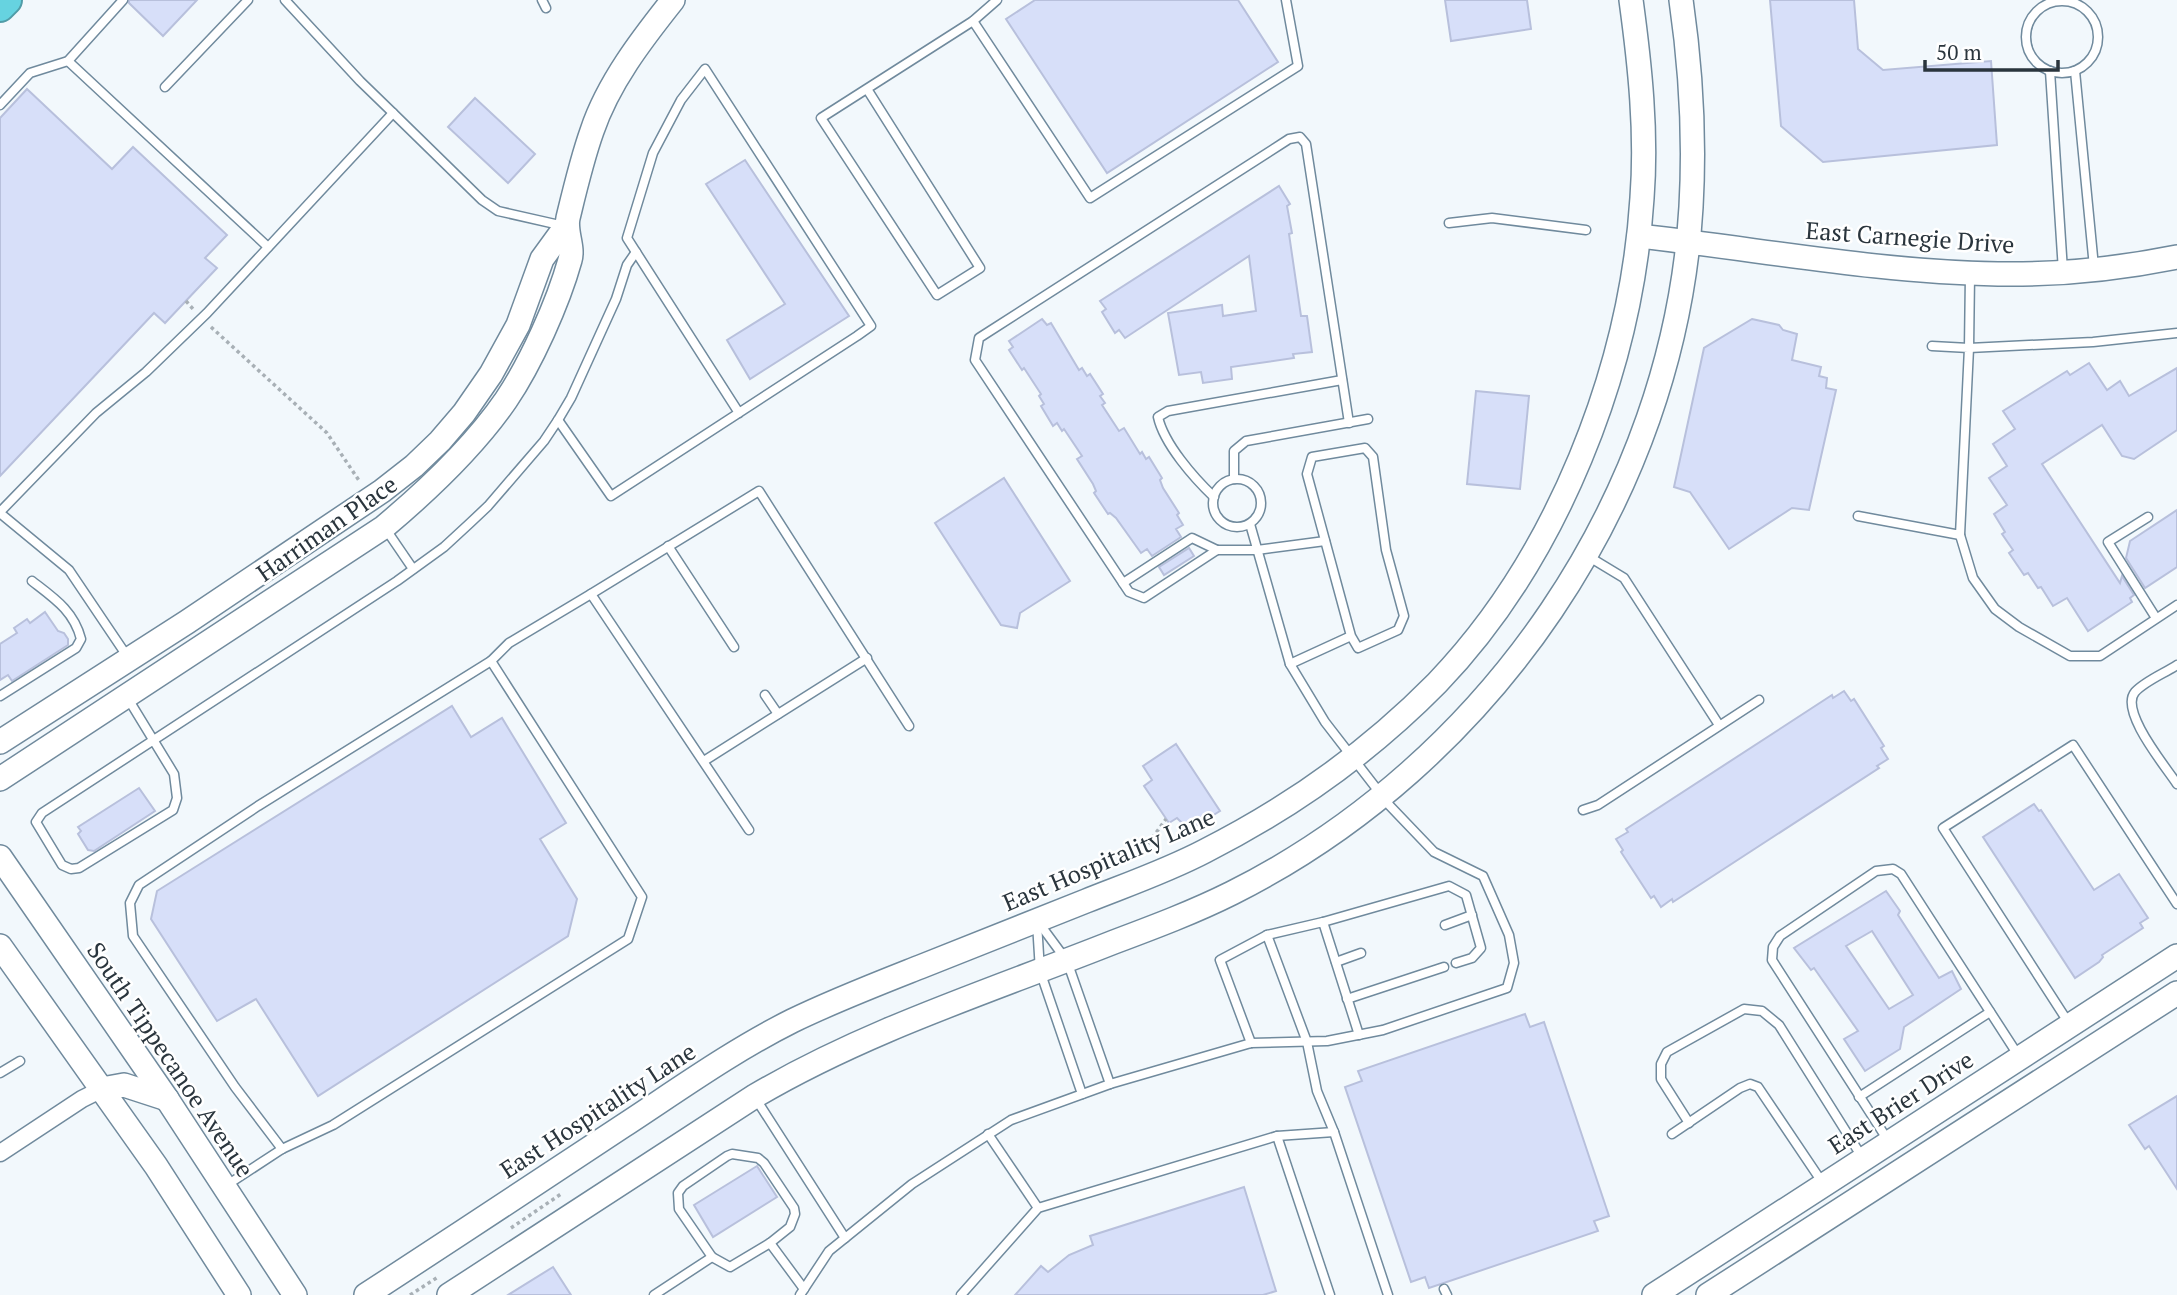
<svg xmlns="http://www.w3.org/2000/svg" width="2177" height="1295" font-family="'PT Serif',serif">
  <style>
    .building { fill: #d7dff9; stroke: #b8c0dc; stroke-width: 2; fill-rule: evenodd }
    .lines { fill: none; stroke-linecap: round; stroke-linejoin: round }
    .lane-casing { stroke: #708a9d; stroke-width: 11 }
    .street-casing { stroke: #708a9d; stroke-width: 19 }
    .secondary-casing { stroke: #708a9d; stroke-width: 26 }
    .highway-casing { stroke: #519ca7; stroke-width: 32 }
    .path { stroke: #a8b0b6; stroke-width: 3.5; stroke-dasharray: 3.5 3.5; stroke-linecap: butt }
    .lane { stroke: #fff; stroke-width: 8 }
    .street { stroke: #fff; stroke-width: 16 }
    .secondary { stroke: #fff; stroke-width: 23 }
    .highway { stroke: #66d3e0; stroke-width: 28 }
    .labels { text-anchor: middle; stroke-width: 5; stroke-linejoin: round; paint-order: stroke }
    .street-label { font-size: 24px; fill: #2a353d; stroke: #fff }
  </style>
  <rect width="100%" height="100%" fill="#f2f8fc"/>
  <g class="building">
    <polygon points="129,0 197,0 163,36 129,3"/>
    <polygon points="1035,0 1238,0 1278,62 1107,173 1006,19"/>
    <polygon points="1445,0 1527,0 1531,29 1451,41"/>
    <polygon points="1770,0 1854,0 1858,49 1883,70 1991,61 1997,145 1823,162 1781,126"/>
    <polygon points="27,89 112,169 133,147 227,235 205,258 217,268 165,323 154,313 0,476 0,118"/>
    <polygon points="475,98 535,154 508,183 448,127"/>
    <polygon points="745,160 849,316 750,379 727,340 785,304 706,184"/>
    <polygon points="1279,186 1290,204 1287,206 1292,233 1289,234 1301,316 1307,316 1312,352 1293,354 1294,358 1231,367 1232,379 1203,383 1201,372 1179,375 1168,313 1222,305 1223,316 1256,311 1249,256 1125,338 1119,330 1115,333 1102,312 1106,309 1100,301"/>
    <polygon points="1042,319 1047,325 1051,323 1079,370 1082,368 1087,376 1090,374 1103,394 1100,396 1105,403 1102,405 1119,431 1124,428 1140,454 1142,452 1146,459 1149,457 1162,478 1160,480 1163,488 1179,513 1177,515 1183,525 1176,529 1181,537 1152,556 1147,549 1141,553 1116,518 1110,513 1108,514 1094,493 1096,491 1093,484 1077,459 1082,456 1064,429 1062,431 1057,423 1053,426 1041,406 1044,404 1039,396 1041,394 1024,368 1022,370 1009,350 1013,347 1009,341"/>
    <polygon points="1752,319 1779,325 1783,330 1797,334 1792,360 1821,367 1819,376 1827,378 1826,388 1836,390 1809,510 1792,508 1729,549 1690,492 1674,487 1704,348"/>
    <polygon points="2089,363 2107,390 2120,381 2129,396 2177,368 2177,430 2134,459 2122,456 2102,425 2042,464 2120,583 2122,576 2134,595 2130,598 2132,602 2088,631 2067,598 2053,606 2041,587 2038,588 2028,573 2024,575 2009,553 2013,550 2002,534 2005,532 1994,514 2007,505 1989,478 2007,466 1993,444 2015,429 2003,411 2067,371 2070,375"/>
    <polygon points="1476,391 1529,396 1520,489 1467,484"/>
    <polygon points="1004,478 1070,581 1020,613 1017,628 1001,625 935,523"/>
    <polygon points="2177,510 2177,567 2145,588 2126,558 2130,541"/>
    <polygon points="1189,548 1194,556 1164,575 1159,567"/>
    <polygon points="45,612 58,631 64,633 68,639 68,645 12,681 8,675 0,680 0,644 17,633 14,628 27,619 30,623"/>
    <polygon points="1844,691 1851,701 1854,699 1884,746 1881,748 1888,759 1877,766 1879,768 1673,902 1672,899 1661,907 1654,896 1651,898 1621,852 1623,850 1616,839 1628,832 1626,829 1832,695 1833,698"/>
    <polygon points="452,706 471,737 502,718 566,823 540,839 577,899 568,936 318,1096 256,999 217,1021 151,919 157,891"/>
    <polygon points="1176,744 1220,811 1189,830 1177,818 1169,823 1144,786 1152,780 1143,766"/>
    <polygon points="139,788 155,811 94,851 88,850 78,834 81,831 78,827"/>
    <polygon points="2034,804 2039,811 2041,810 2094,890 2119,874 2148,918 2140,923 2143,928 2102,955 2103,957 2099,962 2075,978 1983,837"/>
    <path d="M1886,891L1900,911L1898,915L1939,978L1952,971L1961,989L1904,1027L1900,1049L1865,1071L1844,1039L1858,1031L1814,968L1811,970L1794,948ZM1872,931L1913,995L1889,1009L1846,946Z"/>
    <polygon points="1525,1014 1530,1027 1544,1022 1609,1216 1594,1221 1598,1231 1429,1288 1425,1277 1411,1282 1345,1087 1362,1081 1358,1071"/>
    <polygon points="2177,1096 2177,1189 2149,1146 2145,1149 2129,1125"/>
    <polygon points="757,1166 777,1197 713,1237 694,1205"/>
    <polygon points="1244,1187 1276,1291 1263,1295 1015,1295 1041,1266 1048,1272 1069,1255 1093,1245 1090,1236"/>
    <polygon points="553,1267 571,1295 508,1295"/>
  </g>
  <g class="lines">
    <defs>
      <g id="lane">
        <polyline points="285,0 360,81 393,113"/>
        <polyline points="542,0 546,8"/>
        <circle cx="2062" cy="37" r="36"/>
        <polyline points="973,21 1090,198 1298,66 1286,0"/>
        <polyline points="68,61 268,247"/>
        <polyline points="2050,71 2063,271"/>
        <polyline points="2075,71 2094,267"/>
        <polyline points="165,87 248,0"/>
        <polyline points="867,89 980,268 937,295 821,118 973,21 997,0"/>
        <polyline points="0,105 30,73 68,61 123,0"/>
        <polyline points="1449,223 1492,218 1586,230"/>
        <polyline points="1970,275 1969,348 2093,342 2177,333"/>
        <polyline points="558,420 611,496 857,336 871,326 705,69 681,100 653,153 627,238 739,413"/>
        <polyline points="1234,479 1234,451 1246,441 1368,419"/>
        <circle cx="1237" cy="503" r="24"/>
        <path d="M1214,497C1194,478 1164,444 1158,417L1168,411L1342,380"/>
        <polyline points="0,512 96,413 146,372 207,313 393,113 482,200 498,211 564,226"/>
        <polyline points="0,513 69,570 129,659"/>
        <polyline points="1858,516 1960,535 1969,348 1932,346"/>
        <polyline points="2148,517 2108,542 2156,618"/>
        <polyline points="385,528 413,569"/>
        <polyline points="1960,535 1973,578 1995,609 2019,627 2070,656 2100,656 2177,605"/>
        <polyline points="1325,541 1257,550 1217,550 1144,598 1129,592 975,360 979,338 1289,139 1300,137 1306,144 1349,423"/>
        <polyline points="668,546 734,647"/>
        <polyline points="1586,555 1624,578 1719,725"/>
        <polyline points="1123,583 1192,538 1217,550"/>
        <polyline points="591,594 759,491 909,726"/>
        <polyline points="1290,664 1351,636 1307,474 1312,457 1365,448 1373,457 1386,550 1404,616 1398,630 1358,648 1351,636"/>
        <path d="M2177,665C2165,673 2145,681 2135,692C2119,711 2166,767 2177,784"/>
        <polyline points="765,695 778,714"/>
        <path d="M0,696L76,648L81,639C74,611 54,598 32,581"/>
        <polyline points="127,697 174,774 177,798 173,810 79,868 71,869 62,865 36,822 42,813 397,581 444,547 470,523 488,506 544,441 558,420 571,398 616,299 627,265 636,252"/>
        <polyline points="704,761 867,658"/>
        <polyline points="1583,810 1598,805 1759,700"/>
        <polyline points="1323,922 1449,886 1466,895 1481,948 1472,958 1456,963"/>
        <polyline points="1037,923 1040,971 1082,1094"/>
        <polyline points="1039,923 1067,961 1110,1084"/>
        <polyline points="1445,925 1472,915"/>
        <polyline points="1267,935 1307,1042 1317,1091 1334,1132 1388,1295"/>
        <polyline points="1336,962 1361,953"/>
        <polyline points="1347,999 1444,967"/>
        <polyline points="2070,1025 1943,828 2073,745 2177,904"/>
        <polyline points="1251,1043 1220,960 1267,935 1323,922 1359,1035"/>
        <polyline points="0,1073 20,1061"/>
        <polyline points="1859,1097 1990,1012"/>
        <polyline points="756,1099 845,1238"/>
        <polyline points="1689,1123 1661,1079 1661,1064 1667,1052 1744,1009 1762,1011 1779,1025 1862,1157"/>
        <polyline points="988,1134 1038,1208"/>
        <polyline points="1672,1134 1740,1088 1750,1084 1758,1087 1822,1182"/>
        <polyline points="1277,1136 1330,1295"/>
        <polyline points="1889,1142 1772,960 1773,947 1780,936 1876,871 1893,869 1901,874 2018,1055"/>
        <polyline points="282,1149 235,1087 133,936 130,903 139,885 258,806 491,661"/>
        <polyline points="227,1185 282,1149 333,1125 628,939 642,897 491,661 509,643 591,594 749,830"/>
        <polyline points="712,1257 679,1209 678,1193 683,1186 727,1156 732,1154 758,1158 764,1163 794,1208 795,1214 790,1227 770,1243"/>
        <polyline points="1444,1289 1447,1295"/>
        <polyline points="654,1295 712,1257 730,1267 770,1243 804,1289"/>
        <polyline points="800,1295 829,1251 912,1184 1011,1120 1110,1084 1251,1043 1327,1041 1383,1030 1507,988 1514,963 1509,935 1483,876 1434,852 1390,806 1325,722 1290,664 1250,524"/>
        <polyline points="961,1295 1038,1208 1277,1136 1334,1132"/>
      </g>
      <polyline id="street" points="0,1153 82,1099 102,1089"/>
      <g id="secondary">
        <path d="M1639,236C1758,249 1877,272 1998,274C2058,275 2118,269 2177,257"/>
        <polyline points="0,742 187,622 382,491 414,466 440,441 464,413 491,374 518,325 542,259 566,226"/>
        <path d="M0,779L384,527C428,490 473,448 506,400C531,363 558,303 570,260C574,247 565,232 568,218C575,189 582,159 592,131C608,83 642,39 673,0"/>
        <polyline points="0,857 167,1099 295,1295"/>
        <polyline points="0,946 156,1166 239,1295"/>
        <polyline points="102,1089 124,1085 167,1099"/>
        <path d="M366,1295C452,1239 537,1183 623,1126C678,1090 732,1051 792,1021C833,1001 877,984 920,967C975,945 1030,923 1086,901C1126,885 1167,871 1205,851C1290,808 1370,751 1437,683C1557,558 1631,370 1642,198C1647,132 1640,66 1631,0"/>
        <path d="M449,1295L755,1096C867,1030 993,990 1114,942C1154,927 1194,912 1232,893C1489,764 1674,497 1691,207C1695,137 1691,69 1681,0"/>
        <polyline points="1654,1295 2177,956"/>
        <polyline points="1708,1295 2177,993"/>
      </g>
      <polyline id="highway" points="0,7 7,0"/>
    </defs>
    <use href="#lane" class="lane-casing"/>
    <use href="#street" class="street-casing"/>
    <use href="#secondary" class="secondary-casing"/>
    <use href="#highway" class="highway-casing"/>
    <g class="path">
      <polyline points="186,301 193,309"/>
      <polyline points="211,327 327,433 360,482"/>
      <polyline points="1140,855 1166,819"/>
      <polyline points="511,1228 561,1194"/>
      <polyline points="410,1295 438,1277"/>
    </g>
    <use href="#lane" class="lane"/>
    <use href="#street" class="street"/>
    <use href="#secondary" class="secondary"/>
    <use href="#highway" class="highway"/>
  </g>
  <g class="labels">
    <g class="street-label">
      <text transform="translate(1910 238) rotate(4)" y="8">East Carnegie Drive</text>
      <text transform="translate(327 529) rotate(-35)" y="8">Harriman Place</text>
      <text transform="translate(1109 860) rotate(-23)" y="8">East Hospitality Lane</text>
      <text transform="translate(170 1060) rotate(56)" y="8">South Tippecanoe Avenue</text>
      <text transform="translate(1901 1103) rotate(-33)" y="8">East Brier Drive</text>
      <text transform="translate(598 1111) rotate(-33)" y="8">East Hospitality Lane</text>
    </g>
  </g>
  <path d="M1925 60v10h133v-10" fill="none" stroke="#2a353d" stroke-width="3.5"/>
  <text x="1936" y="60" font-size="21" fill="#2a353d" stroke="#ffffff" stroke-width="5" paint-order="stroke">50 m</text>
</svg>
